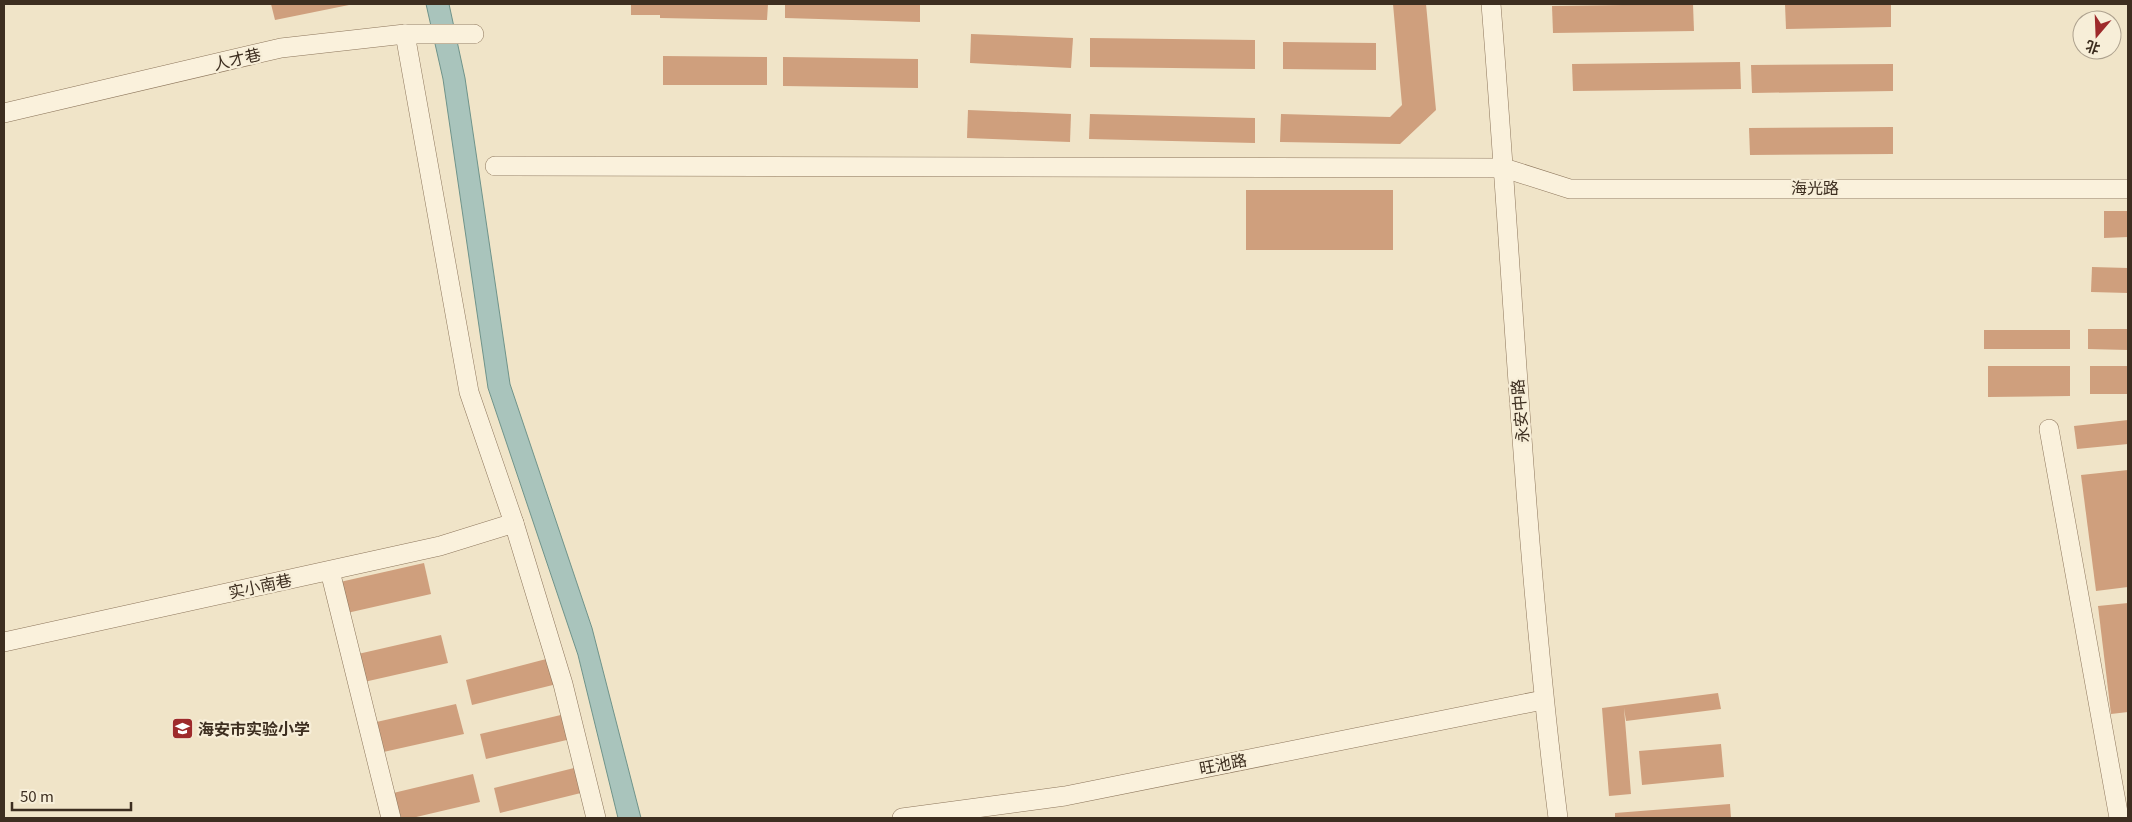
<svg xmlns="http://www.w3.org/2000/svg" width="2132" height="822" font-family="Georgia,'Noto Sans SC',serif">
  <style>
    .water { fill: #a9c4bc; stroke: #6f938a }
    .building { fill: #cf9f7d }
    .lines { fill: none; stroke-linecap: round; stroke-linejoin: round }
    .minor-casing { stroke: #8d765c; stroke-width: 20 }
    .minor { stroke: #faf1dc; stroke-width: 19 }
    .labels { text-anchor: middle; stroke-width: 4.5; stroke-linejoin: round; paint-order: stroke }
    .street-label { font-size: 16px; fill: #3d2e20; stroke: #f7eed8 }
    .poi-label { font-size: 16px; font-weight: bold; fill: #3d2e20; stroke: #f7eed8; text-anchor: start }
  </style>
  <rect width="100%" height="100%" fill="#f0e4c8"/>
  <polygon class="water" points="426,4 449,4 465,78 510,384 592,628 641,818 618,818 578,655 488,388 443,79"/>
  <g class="building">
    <polygon points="271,4 349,4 349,5 275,20"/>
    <polygon points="631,4 768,4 767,20 660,18 660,15 631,15"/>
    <polygon points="785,4 920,4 920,22 785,18"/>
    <polygon points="1393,4 1426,4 1436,110 1400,144 1280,142 1281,114 1390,117 1402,105"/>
    <polygon points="1693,4 1694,31 1553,33 1552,6"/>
    <polygon points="1785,4 1891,4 1891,27 1786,29"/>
    <polygon points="971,34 1073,38 1071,68 970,63"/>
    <polygon points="1090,38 1255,40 1255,69 1090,67"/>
    <polygon points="1283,42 1376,43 1376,70 1283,69"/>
    <polygon points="663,56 767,57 767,85 663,85"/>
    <polygon points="783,57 918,59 918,88 783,86"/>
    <polygon points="1740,62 1741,89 1573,91 1572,64"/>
    <polygon points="1893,64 1893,91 1752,93 1751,65"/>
    <polygon points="968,110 1071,114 1070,142 967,138"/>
    <polygon points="1090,114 1255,118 1255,143 1089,139"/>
    <polygon points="1893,127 1893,154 1750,155 1749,128"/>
    <rect x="1246" y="190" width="147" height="60"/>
    <polygon points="2104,211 2128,211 2128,237 2104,238"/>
    <polygon points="2092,267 2128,268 2128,293 2091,292"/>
    <polygon points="2088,329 2128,329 2128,350 2088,349"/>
    <rect x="1984" y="330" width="86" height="19"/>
    <polygon points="1988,366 2070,366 2070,396 1988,397"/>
    <rect x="2090" y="366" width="38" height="28"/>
    <polygon points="2128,420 2128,444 2077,449 2074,426"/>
    <polygon points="2128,470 2128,587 2096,591 2081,475"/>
    <polygon points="424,563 431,594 347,613 340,582"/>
    <polygon points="2128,603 2128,712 2111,714 2098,606"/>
    <polygon points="441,635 448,663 364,682 358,654"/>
    <polygon points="550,658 557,684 472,705 466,680"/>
    <polygon points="1718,693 1721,709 1626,721 1624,708 1631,794 1609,796 1602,708"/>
    <polygon points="456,704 464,734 379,753 372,723"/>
    <polygon points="565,714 571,739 486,759 480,734"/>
    <polygon points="1721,744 1724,777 1642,785 1639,751"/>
    <polygon points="578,767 585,792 500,813 494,788"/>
    <polygon points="473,774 480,802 412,818 396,818 389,794"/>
    <polygon points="1730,804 1731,818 1615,818 1615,813"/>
  </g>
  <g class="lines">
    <defs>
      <g id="minor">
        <path d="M1491,4C1513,275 1524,548 1558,818"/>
        <polyline points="405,34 469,392 514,523 563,684 596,818"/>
        <polyline points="4,113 281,48 405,34 474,34"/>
        <polyline points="495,166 1504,168 1570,189 2128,189"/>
        <polyline points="2049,429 2119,818"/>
        <polyline points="330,571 391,818"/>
        <polyline points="4,642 440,546 514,523"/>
        <polyline points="902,818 1065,796 1543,700"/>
      </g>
    </defs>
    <use href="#minor" class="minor-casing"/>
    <use href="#minor" class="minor"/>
  </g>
  <defs>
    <symbol id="school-square" viewBox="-11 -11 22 22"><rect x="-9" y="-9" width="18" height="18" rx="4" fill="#9e2a2b" stroke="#f7eed8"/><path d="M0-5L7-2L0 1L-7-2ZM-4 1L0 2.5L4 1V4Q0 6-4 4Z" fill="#fff"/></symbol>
  </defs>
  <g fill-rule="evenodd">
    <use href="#school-square" x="170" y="716" width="25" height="25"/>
  </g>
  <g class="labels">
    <g class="street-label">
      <text transform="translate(237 59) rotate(-13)" y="6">人才巷</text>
      <text x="1815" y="194">海光路</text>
      <text transform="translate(1520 411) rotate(-95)" y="6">永安中路</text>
      <text transform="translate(260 586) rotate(-12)" y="6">实小南巷</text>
      <text transform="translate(1223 764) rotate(-11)" y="6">旺池路</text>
    </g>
    <g class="poi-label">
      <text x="198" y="735">海安市实验小学</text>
    </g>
  </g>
  <rect width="2132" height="822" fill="none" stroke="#3d2e20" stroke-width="10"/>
  <g transform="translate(2097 35) rotate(199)"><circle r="24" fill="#f7eed8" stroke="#ada18e"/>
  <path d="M0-4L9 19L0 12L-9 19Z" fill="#9e2a2b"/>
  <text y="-8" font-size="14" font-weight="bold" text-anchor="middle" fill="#3d2e20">北</text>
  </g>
  <path d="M12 802v8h119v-8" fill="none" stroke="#3d2e20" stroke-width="2.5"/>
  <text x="20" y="802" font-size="15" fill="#3d2e20" stroke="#f7eed8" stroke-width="4" paint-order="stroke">50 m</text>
</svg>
